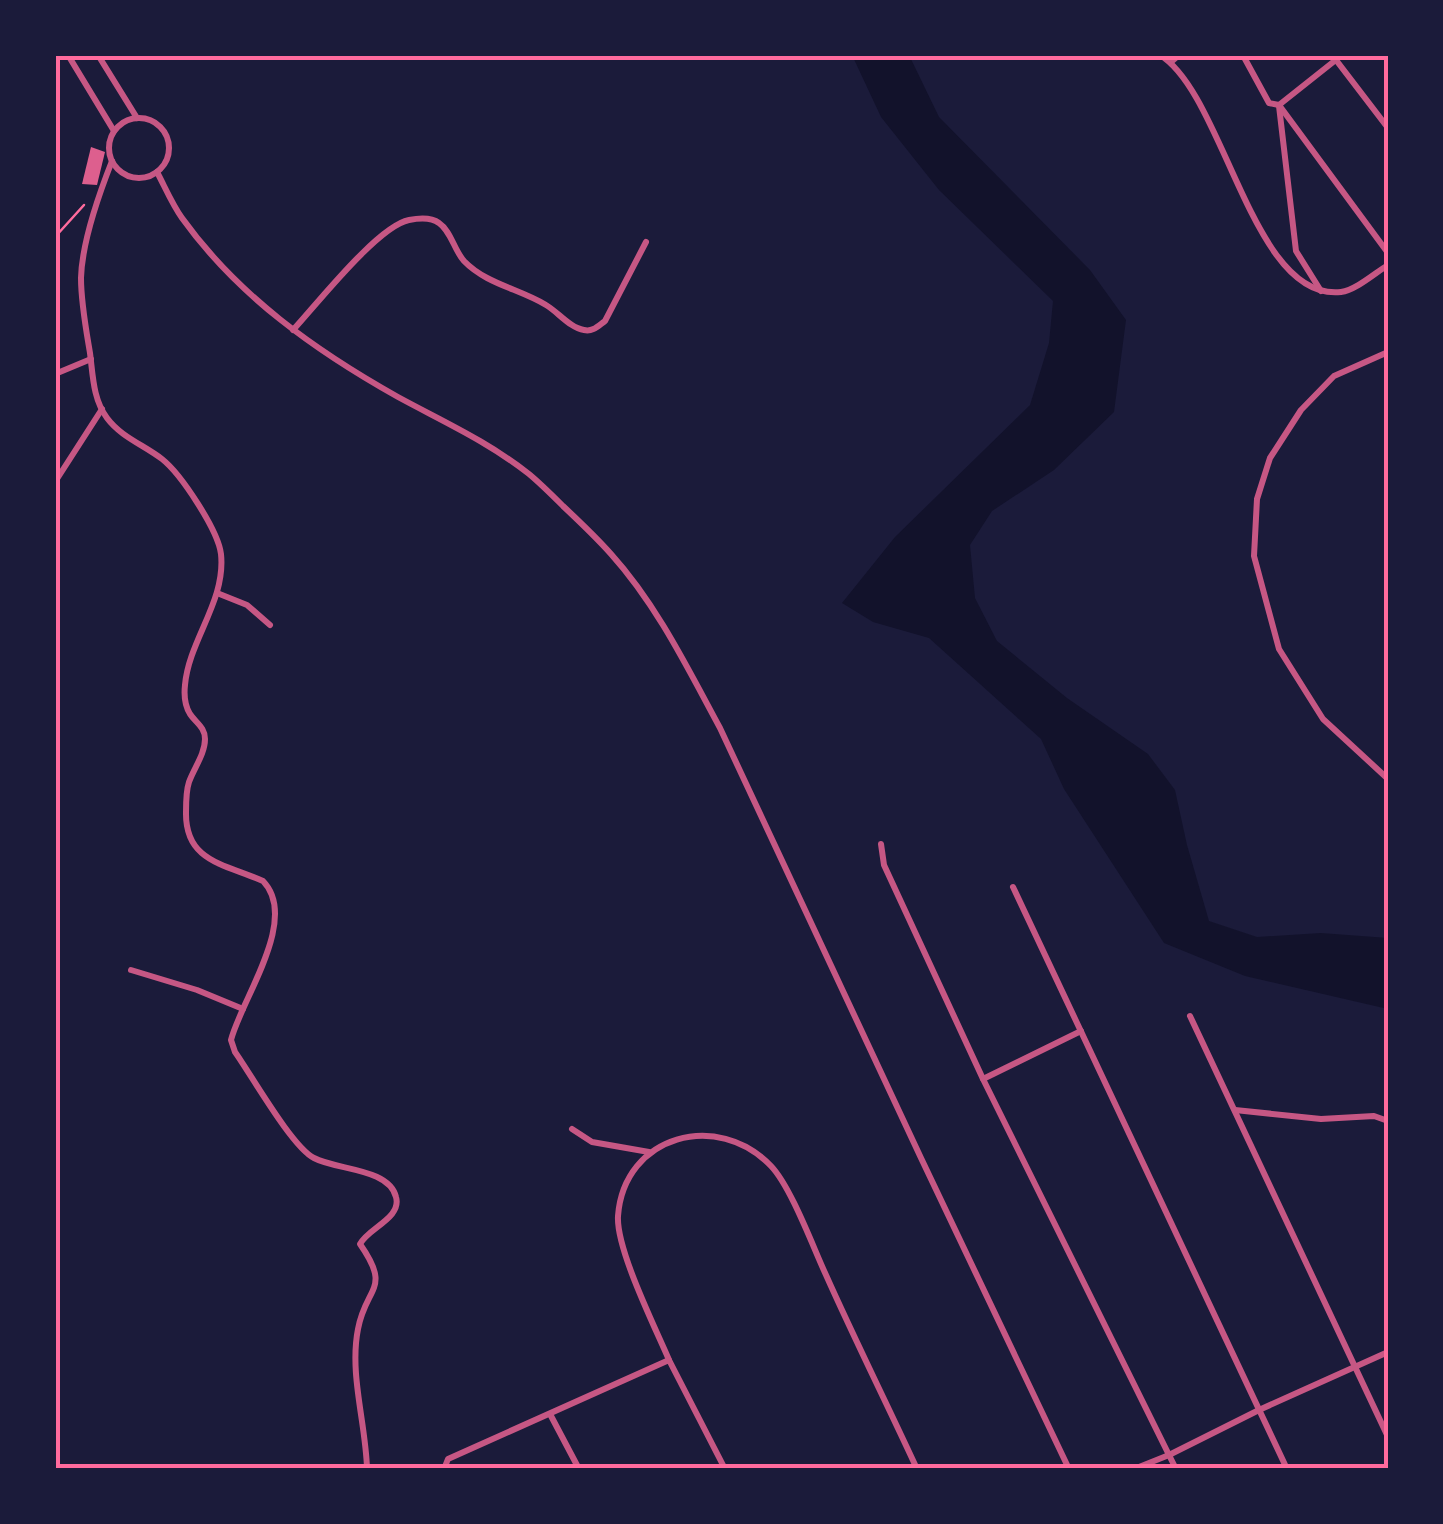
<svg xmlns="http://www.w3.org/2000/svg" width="1443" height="1524" font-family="Jost,sans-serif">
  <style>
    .water { fill: #12122b }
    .building { fill: #dd5f8e }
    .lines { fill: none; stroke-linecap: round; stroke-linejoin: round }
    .path { stroke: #ff6b9d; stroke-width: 2.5 }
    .minor { stroke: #c65784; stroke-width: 6 }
    .neatline { fill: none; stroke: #ff6b9d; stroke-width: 4 }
  </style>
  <rect width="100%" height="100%" fill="#1b1b3a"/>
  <polygon class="water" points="852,55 909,55 939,117 1090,270 1126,320 1114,412 1054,470 992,511 970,545 975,598 997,641 1067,698 1148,754 1175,790 1187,845 1209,921 1257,937 1321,933 1388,938 1388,1009 1245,976 1164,943 1064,789 1041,739 929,638 873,622 842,603 895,537 1030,405 1049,343 1053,301 939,190 881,117"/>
  <polygon class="building" points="91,147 105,152 97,185 82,184"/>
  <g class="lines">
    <polyline class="path" points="55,237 84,205"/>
    <g class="minor">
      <polyline points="68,55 114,131"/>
      <polyline points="98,55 137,118"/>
      <path d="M1160,55C1225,95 1252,302 1341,292C1356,290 1375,273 1388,265"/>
      <polyline points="1245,59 1269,103 1279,105 1388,253"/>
      <polyline points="1336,60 1388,128"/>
      <polyline points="1171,62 1179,55"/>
      <polyline points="1279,105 1342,55"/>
      <polyline points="1279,106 1296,251 1321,291"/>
      <circle cx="139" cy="148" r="30"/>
      <path d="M112,161C99,194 82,242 81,278C81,303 86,329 90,353C93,376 93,399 107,418C121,437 144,445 162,459C181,474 218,530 221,554C226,601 189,640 185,685C184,694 185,706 190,714C196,723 205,727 205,739C205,754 194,768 189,782C186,791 186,801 186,812C185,862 225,864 263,881C300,919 241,1000 231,1040L235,1052C252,1076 292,1147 314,1158C336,1170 389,1168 396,1197C402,1218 368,1228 360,1244C392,1290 366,1286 358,1329C349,1374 366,1424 367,1469"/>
      <path d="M157,172C165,187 172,204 182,218C238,296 316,351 398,397C444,422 487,441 529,474C541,484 552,495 563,506C579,521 596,537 611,554C657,605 688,669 720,728L921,1158L1069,1469"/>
      <path d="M293,330C317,304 378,226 409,220C419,218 431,217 439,223C451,231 454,250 464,261C486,284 520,289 546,305C558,312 570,328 584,330C593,332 598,326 605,321L646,242"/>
      <polyline points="1388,352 1334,376 1301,410 1270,458 1257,499 1254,556 1279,649 1323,719 1388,779"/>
      <polyline points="55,374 91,359"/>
      <polyline points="55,482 102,409"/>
      <polyline points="217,593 247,605 270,625"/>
      <polyline points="881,844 884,865 983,1079 1169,1455 1134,1469"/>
      <polyline points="1013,887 1287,1469"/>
      <polyline points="131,970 197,990 243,1009"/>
      <polyline points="1190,1016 1388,1437"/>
      <polyline points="983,1079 1081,1031"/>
      <polyline points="1235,1110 1321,1119 1374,1116 1388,1121"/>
      <polyline points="572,1129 592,1142 649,1152"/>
      <path d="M669,1360C655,1327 616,1249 618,1216C624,1135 718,1110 771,1166C791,1187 813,1247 826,1275C855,1340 887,1404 917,1469"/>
      <polyline points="550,1414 579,1469"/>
      <polyline points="444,1469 448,1459 669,1360 725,1469"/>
      <polyline points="1176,1469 1169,1455 1259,1410 1388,1352"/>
    </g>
  </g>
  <rect width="1443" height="1524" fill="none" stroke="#1b1b3a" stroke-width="115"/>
  <rect x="58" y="58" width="1328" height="1408" class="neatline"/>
</svg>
